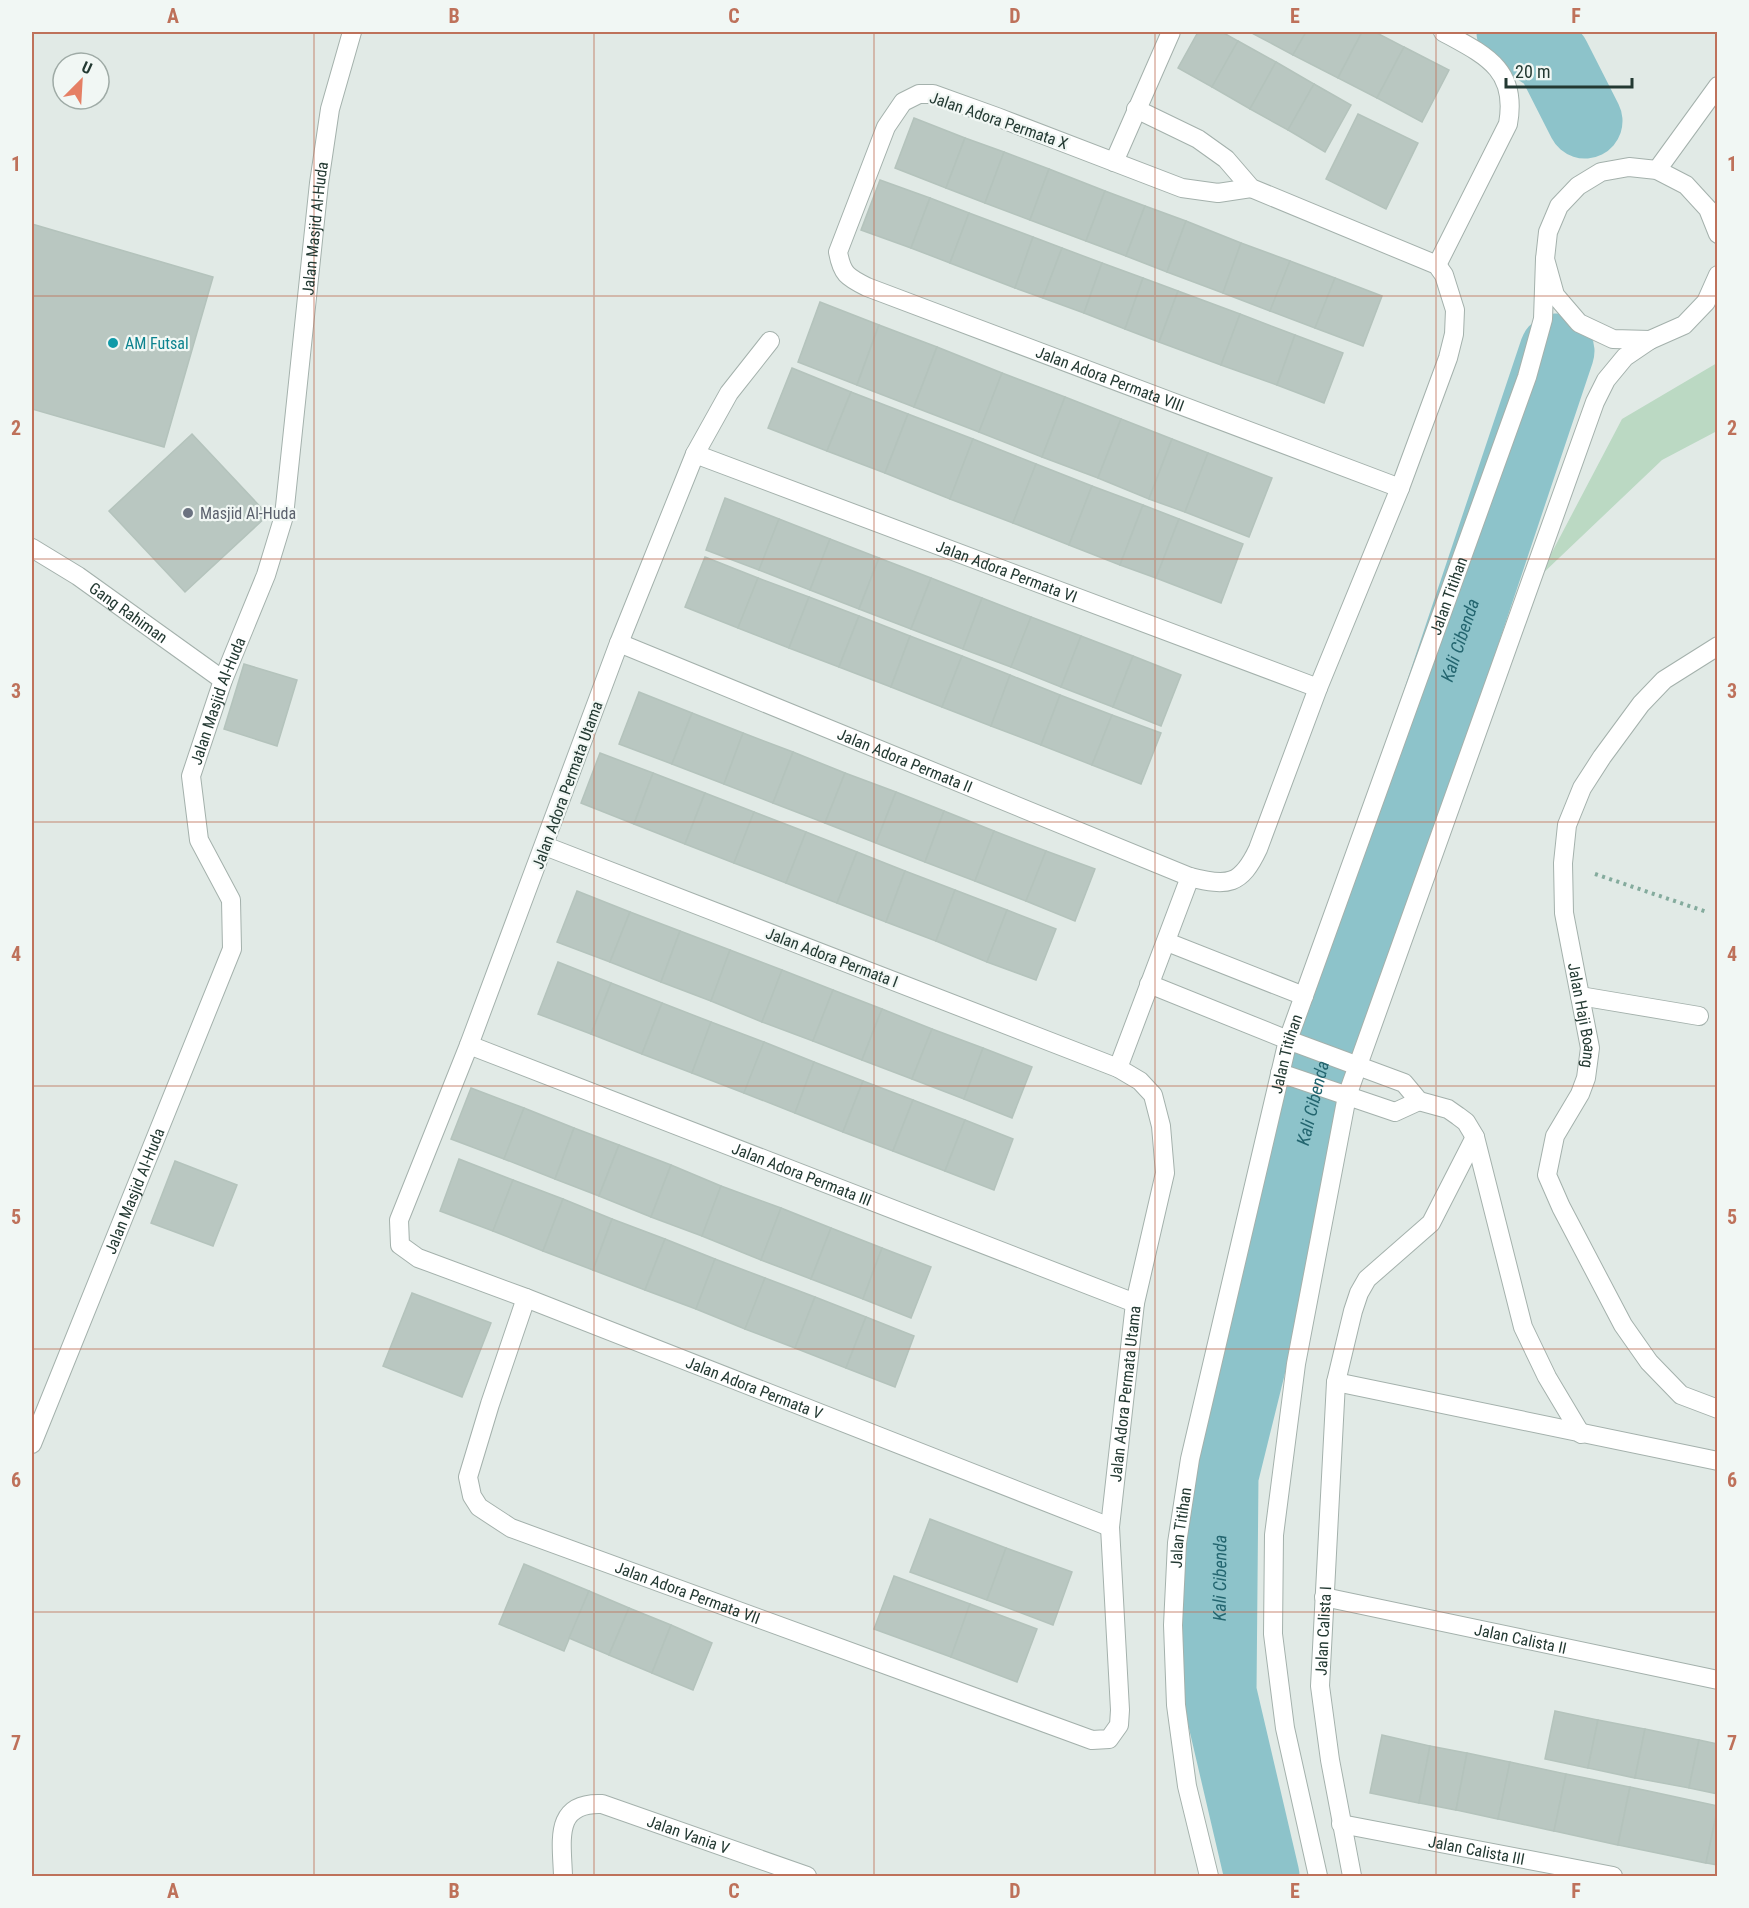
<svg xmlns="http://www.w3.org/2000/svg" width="1749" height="1908" font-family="'Roboto Condensed',sans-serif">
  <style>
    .green { fill: #bbd9c3 }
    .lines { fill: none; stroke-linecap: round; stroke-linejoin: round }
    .river { stroke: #8dc3ca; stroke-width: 75 }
    .building { fill: #b9c7c1; stroke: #b4c3bc; stroke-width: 1.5 }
    .minor-casing { stroke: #a4b1ac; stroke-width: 20 }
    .path { stroke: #84ab9d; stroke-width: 4; stroke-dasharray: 3 4.5; stroke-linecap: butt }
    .minor { stroke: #fff; stroke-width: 18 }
    .grid { fill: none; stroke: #be715a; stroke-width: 1.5; stroke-opacity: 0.55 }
    .culture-dot { fill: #0f9aa8; stroke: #f1f7f4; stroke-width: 2 }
    .worship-dot { fill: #6b7280; stroke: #f1f7f4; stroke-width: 2 }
    .labels { text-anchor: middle; stroke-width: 4.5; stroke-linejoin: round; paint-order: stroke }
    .street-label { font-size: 16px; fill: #233932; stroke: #f1f7f4 }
    .culture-label { font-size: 16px; fill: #0d838f; stroke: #f1f7f4; text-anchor: start }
    .worship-label { font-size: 16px; fill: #5b616d; stroke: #f1f7f4; text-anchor: start }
    .water-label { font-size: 18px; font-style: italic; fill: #23656f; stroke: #f1f7f4 }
    .neatline { fill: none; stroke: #be715a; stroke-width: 2 }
    .grid-label { font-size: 20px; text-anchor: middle; font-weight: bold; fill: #be715a }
  </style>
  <rect width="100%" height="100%" fill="#e1eae6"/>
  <polygon class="green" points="1717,363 1717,431 1662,460 1539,577 1622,419"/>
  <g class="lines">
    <g class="river">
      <polyline points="1514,32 1553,58 1585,121"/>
      <path id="s1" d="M1262,1876L1219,1692L1221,1476L1335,1014L1557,351"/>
    </g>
  </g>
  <g class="building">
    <polygon points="1198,32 1222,32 1238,41 1212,87 1178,68"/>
    <polygon points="1250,32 1306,32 1293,55"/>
    <polygon points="1306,32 1362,32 1338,78 1293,55"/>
    <polygon points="1362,32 1375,32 1404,47 1377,98 1338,78"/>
    <polygon points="1238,41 1276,62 1250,109 1212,87"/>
    <polygon points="1404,47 1449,70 1422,122 1377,98"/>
    <polygon points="1276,62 1314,84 1288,130 1250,109"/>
    <polygon points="1314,84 1351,105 1325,152 1288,130"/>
    <polygon points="1358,114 1418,143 1386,209 1326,179"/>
    <polygon points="914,118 965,138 946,188 895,168"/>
    <polygon points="965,138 1004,152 985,203 946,188"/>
    <polygon points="1004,152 1049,169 1030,220 985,203"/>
    <polygon points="1049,169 1105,191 1086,241 1030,220"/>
    <polygon points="880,180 930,198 911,248 861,230"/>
    <polygon points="1105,191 1145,206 1126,256 1086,241"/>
    <polygon points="930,198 969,213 950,263 911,248"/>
    <polygon points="1145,206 1186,221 1167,272 1126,256"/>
    <polygon points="969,213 1033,237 1015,288 950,263"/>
    <polygon points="1186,221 1241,243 1223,293 1167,272"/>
    <polygon points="32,224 213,277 164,447 32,409"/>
    <polygon points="1033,237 1062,248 1043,298 1015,288"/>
    <polygon points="1241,243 1290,261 1270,311 1223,293"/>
    <polygon points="1062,248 1102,263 1084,313 1043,298"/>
    <polygon points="1290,261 1335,278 1315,328 1270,311"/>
    <polygon points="1102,263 1143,278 1125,329 1084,313"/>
    <polygon points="1143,278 1178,291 1159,342 1125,329"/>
    <polygon points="1335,278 1382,296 1363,346 1315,328"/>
    <polygon points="1178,291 1240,314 1221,365 1159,342"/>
    <polygon points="820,302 879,325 857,385 798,362"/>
    <polygon points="1240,314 1295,335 1277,385 1221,365"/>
    <polygon points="879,325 937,347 914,407 857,385"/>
    <polygon points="1295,335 1343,353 1324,403 1277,385"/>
    <polygon points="937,347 1002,373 979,432 914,407"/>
    <polygon points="792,368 851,392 827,451 768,428"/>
    <polygon points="1002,373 1065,397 1042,457 979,432"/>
    <polygon points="851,392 908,414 885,473 827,451"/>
    <polygon points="1065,397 1121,419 1098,478 1042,457"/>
    <polygon points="908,414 973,439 950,499 885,473"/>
    <polygon points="1121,419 1172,439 1149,499 1098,478"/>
    <polygon points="192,434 268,515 185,592 109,511"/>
    <polygon points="973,439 1036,464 1013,523 950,499"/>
    <polygon points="1172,439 1208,453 1185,512 1149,499"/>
    <polygon points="1208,453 1272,478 1249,537 1185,512"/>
    <polygon points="1036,464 1092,486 1069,545 1013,523"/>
    <polygon points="1092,486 1143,505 1120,565 1069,545"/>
    <polygon points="725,498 779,519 759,570 706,550"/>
    <polygon points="1143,505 1179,519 1156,578 1120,565"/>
    <polygon points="779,519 830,539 810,590 759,570"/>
    <polygon points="1179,519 1243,544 1221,603 1156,578"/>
    <polygon points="830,539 879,558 859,609 810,590"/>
    <polygon points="705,557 758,578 738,628 685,607"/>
    <polygon points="879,558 931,578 911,629 859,609"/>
    <polygon points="758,578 809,597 789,648 738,628"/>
    <polygon points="931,578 982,598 963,649 911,629"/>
    <polygon points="809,597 859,616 839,667 789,648"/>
    <polygon points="982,598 1031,617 1011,667 963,649"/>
    <polygon points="859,616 910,636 891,687 839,667"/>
    <polygon points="1031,617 1081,636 1061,687 1011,667"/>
    <polygon points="910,636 962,656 942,707 891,687"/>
    <polygon points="1081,636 1133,656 1113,707 1061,687"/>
    <polygon points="962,656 1010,675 991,726 942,707"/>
    <polygon points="1133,656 1181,675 1161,726 1113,707"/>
    <polygon points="244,664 297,680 277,746 224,729"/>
    <polygon points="1010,675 1060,695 1041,745 991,726"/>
    <polygon points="639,692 692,713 672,764 619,744"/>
    <polygon points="1060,695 1112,715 1092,765 1041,745"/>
    <polygon points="692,713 743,733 724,784 672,764"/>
    <polygon points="1112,715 1161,733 1141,784 1092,765"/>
    <polygon points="743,733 793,752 773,803 724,784"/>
    <polygon points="793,752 845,773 825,823 773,803"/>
    <polygon points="600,753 653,773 634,824 581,803"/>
    <polygon points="653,773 705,793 685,844 634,824"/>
    <polygon points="845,773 896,792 876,843 825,823"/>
    <polygon points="896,792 944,811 925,862 876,843"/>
    <polygon points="705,793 754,812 734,863 685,844"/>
    <polygon points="944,811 994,831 975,881 925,862"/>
    <polygon points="754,812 806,832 786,883 734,863"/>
    <polygon points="994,831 1046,851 1026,901 975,881"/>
    <polygon points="806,832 857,852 837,903 786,883"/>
    <polygon points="1046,851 1095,869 1075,921 1026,901"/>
    <polygon points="857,852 905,871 886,922 837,903"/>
    <polygon points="905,871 955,890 936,941 886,922"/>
    <polygon points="955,890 1007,910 987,962 936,941"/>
    <polygon points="577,891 630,912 610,962 557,942"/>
    <polygon points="1007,910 1056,929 1036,980 987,962"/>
    <polygon points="630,912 680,931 661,982 610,962"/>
    <polygon points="680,931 730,950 711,1001 661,982"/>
    <polygon points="730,950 782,970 762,1022 711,1001"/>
    <polygon points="558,962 611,983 591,1034 538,1014"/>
    <polygon points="782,970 833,990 813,1041 762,1022"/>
    <polygon points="611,983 662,1003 642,1054 591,1034"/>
    <polygon points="833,990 882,1009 862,1060 813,1041"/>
    <polygon points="662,1003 711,1022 692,1073 642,1054"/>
    <polygon points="882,1009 932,1029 912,1079 862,1060"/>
    <polygon points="711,1022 764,1042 744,1093 692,1073"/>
    <polygon points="932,1029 983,1048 964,1099 912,1079"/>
    <polygon points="764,1042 814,1062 795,1113 744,1093"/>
    <polygon points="983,1048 1032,1067 1012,1118 964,1099"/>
    <polygon points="814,1062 863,1081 843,1132 795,1113"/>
    <polygon points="863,1081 913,1100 893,1151 843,1132"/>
    <polygon points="471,1088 524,1108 504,1159 451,1139"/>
    <polygon points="913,1100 965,1120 945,1171 893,1151"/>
    <polygon points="524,1108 574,1128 555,1179 504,1159"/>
    <polygon points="965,1120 1013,1139 994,1190 945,1171"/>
    <polygon points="574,1128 619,1145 599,1196 555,1179"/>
    <polygon points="619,1145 671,1165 651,1217 599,1196"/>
    <polygon points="459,1159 513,1180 493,1231 440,1211"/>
    <polygon points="175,1161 237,1185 213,1246 151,1223"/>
    <polygon points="671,1165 721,1186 702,1236 651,1217"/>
    <polygon points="513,1180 563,1199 543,1251 493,1231"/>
    <polygon points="721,1186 781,1208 761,1260 702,1236"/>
    <polygon points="563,1199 612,1219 593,1270 543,1251"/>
    <polygon points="781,1208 831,1228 811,1279 761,1260"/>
    <polygon points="612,1219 665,1239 645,1290 593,1270"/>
    <polygon points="831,1228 882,1248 863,1299 811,1279"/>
    <polygon points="665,1239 715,1259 696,1309 645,1290"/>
    <polygon points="882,1248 931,1267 911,1318 863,1299"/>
    <polygon points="715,1259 765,1278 745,1329 696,1309"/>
    <polygon points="765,1278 815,1297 795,1348 745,1329"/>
    <polygon points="412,1293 491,1323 462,1397 383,1366"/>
    <polygon points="815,1297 866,1317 846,1368 795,1348"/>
    <polygon points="866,1317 914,1336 895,1387 846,1368"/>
    <polygon points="930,1519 1006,1548 987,1600 910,1572"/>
    <polygon points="1006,1548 1072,1572 1053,1625 987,1600"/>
    <polygon points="524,1564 589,1591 564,1651 499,1624"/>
    <polygon points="894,1576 970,1604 951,1657 874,1629"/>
    <polygon points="589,1591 629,1608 609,1655 569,1638"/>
    <polygon points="970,1604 1037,1629 1017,1682 951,1657"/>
    <polygon points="629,1608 671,1625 652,1673 609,1655"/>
    <polygon points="671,1625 712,1643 693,1690 652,1673"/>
    <polygon points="1555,1711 1598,1720 1588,1768 1545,1759"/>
    <polygon points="1598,1720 1645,1729 1635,1778 1588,1768"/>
    <polygon points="1645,1729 1699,1740 1689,1788 1635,1778"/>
    <polygon points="1382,1735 1430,1746 1419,1803 1370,1793"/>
    <polygon points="1699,1740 1718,1744 1718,1794 1689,1788"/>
    <polygon points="1430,1746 1467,1753 1456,1810 1419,1803"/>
    <polygon points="1467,1753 1510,1762 1498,1819 1456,1810"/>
    <polygon points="1510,1762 1566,1774 1554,1831 1498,1819"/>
    <polygon points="1566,1774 1630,1787 1618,1845 1554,1831"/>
    <polygon points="1630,1787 1718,1806 1706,1863 1618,1845"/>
    <polygon points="1718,1808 1718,1865 1706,1863"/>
  </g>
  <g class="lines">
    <defs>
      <g id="minor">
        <polyline points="1114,162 1171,32"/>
        <polyline points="1657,170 1718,86"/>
        <path id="s2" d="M1251,188L1218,193L1182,188L997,117L933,94H919L903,102L886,127L838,252C842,274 847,277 867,287L1400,488"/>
        <polyline points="1718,234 1708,209 1686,185 1657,170 1629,167 1601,172 1578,186 1559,206 1548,232 1545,259 1555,295 1579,323 1613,339 1650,340 1684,325 1706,302 1718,275"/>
        <path d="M1437,265L1508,124C1518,69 1485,55 1443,32"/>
        <path id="s3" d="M770,341L729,393L695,454L619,643L469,1045L399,1220L400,1245L418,1258L526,1298L1110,1527"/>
        <path id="s4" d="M695,454L1318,688"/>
        <path id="s5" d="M32,548L78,576L223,680"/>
        <path id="s6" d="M619,643L1190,877C1228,887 1241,885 1258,849L1318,688L1400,488L1448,358L1454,334L1455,310L1444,275L1437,265L1251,188L1226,159L1198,139L1136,109"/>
        <path id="s7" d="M1718,646L1664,680L1641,704L1602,757L1582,788L1567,825L1563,863L1564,913L1590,1048L1586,1078L1580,1094L1555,1136L1547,1175L1561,1207L1623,1325L1649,1362L1681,1395L1718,1409"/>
        <polyline points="1167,942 1304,996"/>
        <polyline points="1149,984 1288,1040 1404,1083 1419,1101 1448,1109 1458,1116 1466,1122 1475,1137 1523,1327 1547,1377 1581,1434"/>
        <polyline points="1580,996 1699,1016"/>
        <path id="s8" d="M469,1045L1135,1303"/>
        <polyline points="1118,1068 1190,877"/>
        <polyline points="1280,1073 1395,1112 1419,1101"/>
        <path id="s9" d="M526,1298L490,1404L468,1477L472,1496L479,1507L511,1528L1092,1740L1109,1739L1119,1725L1120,1710L1110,1527L1135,1303L1165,1173L1161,1126L1153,1095L1140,1081L1118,1068L545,846"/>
        <polyline points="1336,1382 1718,1461"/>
        <path id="s10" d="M32,1444L232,949L231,900L199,840L191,776L223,680L266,575L284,516L319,183L330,109L352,32"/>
        <path id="s11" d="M1324,1597L1718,1680"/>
        <path id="s12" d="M1341,1824L1613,1876"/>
        <path id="s13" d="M563,1876C562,1841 553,1802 602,1804L807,1876"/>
        <path id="s14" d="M1209,1876L1187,1786L1176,1705L1173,1625L1177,1543L1190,1459L1288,1040L1527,377L1543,319L1545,259"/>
        <polyline points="1318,1876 1285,1728 1273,1634 1274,1535 1296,1364 1347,1096 1595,402 1606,380 1625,357 1650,340"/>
        <path id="s15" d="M1352,1876L1330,1760L1320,1686L1336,1382L1353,1311L1359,1293L1367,1279L1431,1223L1475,1137"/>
      </g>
    </defs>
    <use href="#minor" class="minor-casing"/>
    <polyline class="path" points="1595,874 1707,912"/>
    <use href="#minor" class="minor"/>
  </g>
  <path class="grid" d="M314,32V1876M594,32V1876M874,32V1876M1155,32V1876M1436,32V1876M32,296H1718M32,559H1718M32,822H1718M32,1086H1718M32,1349H1718M32,1612H1718"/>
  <circle class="culture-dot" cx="113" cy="343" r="6"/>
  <circle class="worship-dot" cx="188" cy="513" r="6"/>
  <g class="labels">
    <g class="street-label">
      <text transform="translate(999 120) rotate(19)" y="6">Jalan Adora Permata X</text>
      <text dy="6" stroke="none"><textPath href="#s10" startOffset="1281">Jalan Masjid Al-Huda</textPath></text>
      <text dy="6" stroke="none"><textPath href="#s2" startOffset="840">Jalan Adora Permata VIII</textPath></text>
      <text dy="6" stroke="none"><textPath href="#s4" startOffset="333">Jalan Adora Permata VI</textPath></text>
      <text dy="6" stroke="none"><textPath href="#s14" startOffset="1324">Jalan Titihan</textPath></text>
      <text dy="6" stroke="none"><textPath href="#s5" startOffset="116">Gang Rahiman</textPath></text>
      <text dy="6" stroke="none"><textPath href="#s10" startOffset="795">Jalan Masjid Al-Huda</textPath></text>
      <text dy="6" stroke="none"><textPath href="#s6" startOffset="309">Jalan Adora Permata II</textPath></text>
      <text transform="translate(567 785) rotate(-70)" y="6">Jalan Adora Permata Utama</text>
      <text transform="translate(832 957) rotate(21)" y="6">Jalan Adora Permata I</text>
      <text dy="6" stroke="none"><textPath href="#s7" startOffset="432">Jalan Haji Boang</textPath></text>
      <text dy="6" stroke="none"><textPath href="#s14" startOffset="838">Jalan Titihan</textPath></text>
      <text dy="6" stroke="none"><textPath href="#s8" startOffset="357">Jalan Adora Permata III</textPath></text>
      <text dy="6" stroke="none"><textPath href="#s10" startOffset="273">Jalan Masjid Al-Huda</textPath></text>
      <text dy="6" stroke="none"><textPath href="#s3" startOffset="1365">Jalan Adora Permata V</textPath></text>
      <text dy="6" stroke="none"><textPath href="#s9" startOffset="1244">Jalan Adora Permata Utama</textPath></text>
      <text dy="6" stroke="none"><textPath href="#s14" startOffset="352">Jalan Titihan</textPath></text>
      <text dy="6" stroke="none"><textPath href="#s9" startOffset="447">Jalan Adora Permata VII</textPath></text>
      <text dy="6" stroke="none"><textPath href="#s15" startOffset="248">Jalan Calista I</textPath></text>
      <text dy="6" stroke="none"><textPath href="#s11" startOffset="201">Jalan Calista II</textPath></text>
      <text dy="6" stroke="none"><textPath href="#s13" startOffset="190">Jalan Vania V</textPath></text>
      <text dy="6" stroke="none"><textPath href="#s12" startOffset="138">Jalan Calista III</textPath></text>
    </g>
    <g class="culture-label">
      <text x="125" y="349">AM Futsal</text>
    </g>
    <g class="worship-label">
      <text x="200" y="519">Masjid Al-Huda</text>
    </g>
    <g class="water-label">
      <text dy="6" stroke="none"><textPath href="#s1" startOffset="1275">Kali Cibenda</textPath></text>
      <text dy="6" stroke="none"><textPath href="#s1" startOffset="789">Kali Cibenda</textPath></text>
      <text dy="6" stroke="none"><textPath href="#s1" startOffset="303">Kali Cibenda</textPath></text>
    </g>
  </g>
  <rect width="1749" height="1908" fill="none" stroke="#f1f7f4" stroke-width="66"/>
  <g transform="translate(81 81) rotate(24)"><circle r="28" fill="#f1f7f4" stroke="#9faba6" stroke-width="1.5"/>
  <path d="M0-4.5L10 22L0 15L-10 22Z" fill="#e57f64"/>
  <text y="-9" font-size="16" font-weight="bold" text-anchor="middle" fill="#233932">U</text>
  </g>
  <path d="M1506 78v9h126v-9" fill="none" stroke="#233932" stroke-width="3"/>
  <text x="1515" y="78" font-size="18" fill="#233932" stroke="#f1f7f4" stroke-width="4.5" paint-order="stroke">20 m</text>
  <rect x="33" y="33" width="1683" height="1842" class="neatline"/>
  <g class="grid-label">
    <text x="173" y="23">A</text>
    <text x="454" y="23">B</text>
    <text x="734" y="23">C</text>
    <text x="1015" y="23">D</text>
    <text x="1295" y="23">E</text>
    <text x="1576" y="23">F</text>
    <text x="16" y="171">1</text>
    <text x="1732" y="171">1</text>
    <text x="16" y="435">2</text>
    <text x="1732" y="435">2</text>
    <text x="16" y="698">3</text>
    <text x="1732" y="698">3</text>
    <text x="16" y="961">4</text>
    <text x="1732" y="961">4</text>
    <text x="16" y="1224">5</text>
    <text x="1732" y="1224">5</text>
    <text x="16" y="1487">6</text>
    <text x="1732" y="1487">6</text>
    <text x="16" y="1750">7</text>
    <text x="1732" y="1750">7</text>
    <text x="173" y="1898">A</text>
    <text x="454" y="1898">B</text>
    <text x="734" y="1898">C</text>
    <text x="1015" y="1898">D</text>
    <text x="1295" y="1898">E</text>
    <text x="1576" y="1898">F</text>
  </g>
</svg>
